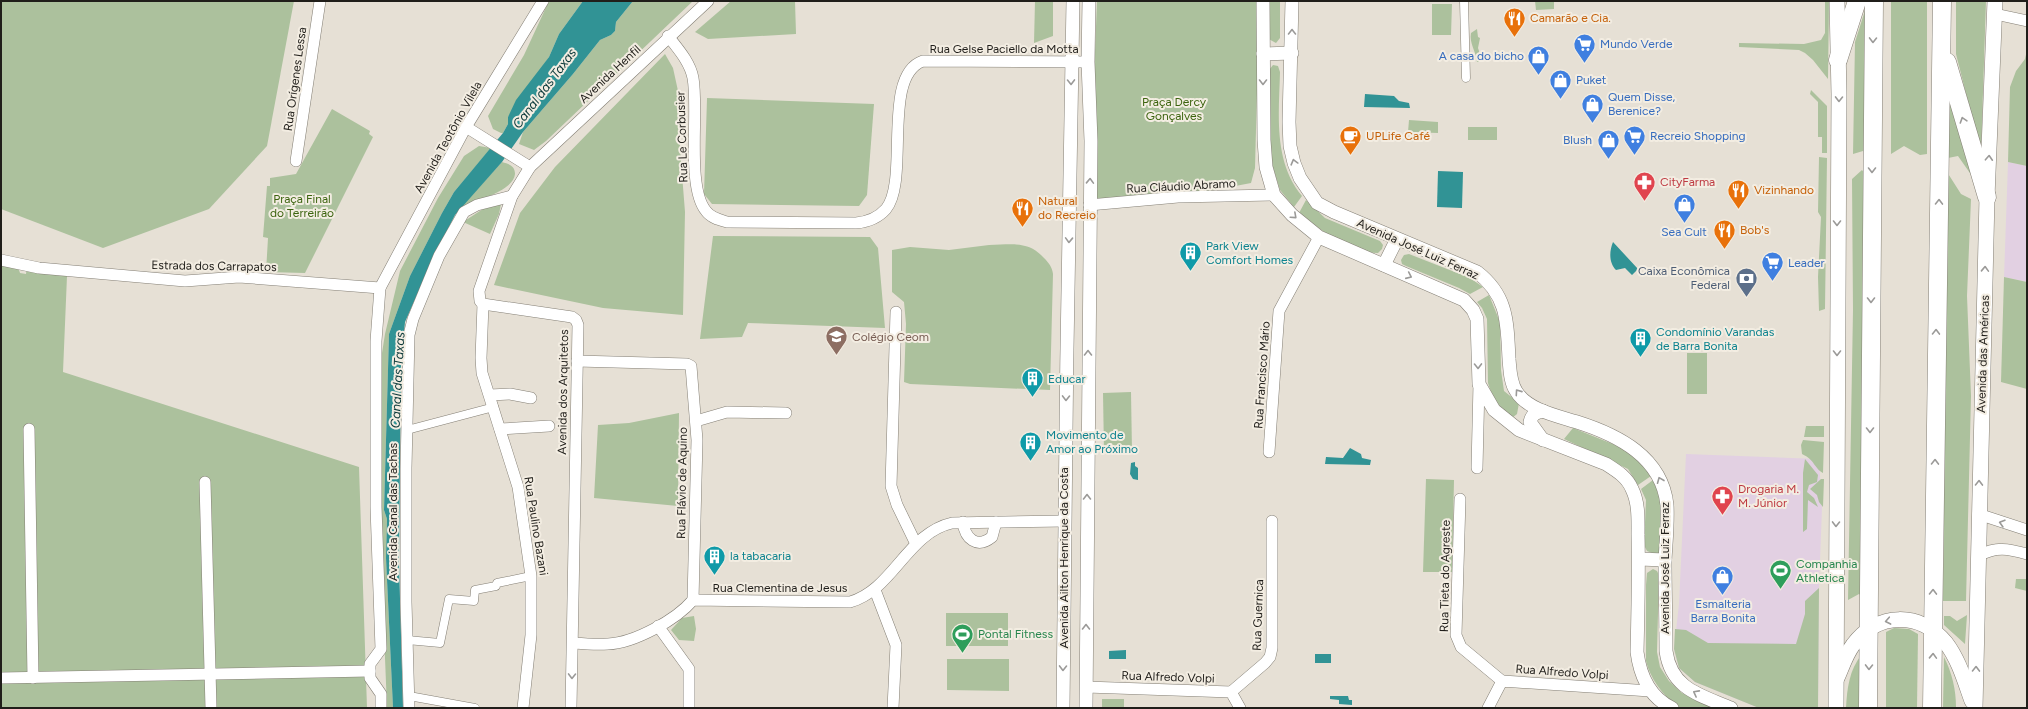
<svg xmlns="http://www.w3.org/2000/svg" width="2028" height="709" font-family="Figtree,sans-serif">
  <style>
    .commercial { fill: #e2d0e2 }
    .green { fill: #acc19d }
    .water { fill: #319395 }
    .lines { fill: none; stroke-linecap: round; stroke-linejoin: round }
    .pedestrian-casing { stroke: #847f75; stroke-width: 9 }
    .minor-casing { stroke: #847f75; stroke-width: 12 }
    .tertiary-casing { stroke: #847f75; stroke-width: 14 }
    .secondary-casing { stroke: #847f75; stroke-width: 16 }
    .trunk-casing { stroke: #847f75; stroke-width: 19 }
    .pedestrian { stroke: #fff; stroke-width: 8 }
    .minor { stroke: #fff; stroke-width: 11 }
    .tertiary { stroke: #fff; stroke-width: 13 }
    .secondary { stroke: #fff; stroke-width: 15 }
    .trunk { stroke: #fff; stroke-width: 18 }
    .oneway { stroke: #9b9a98 }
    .labels { text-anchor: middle; stroke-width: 4; stroke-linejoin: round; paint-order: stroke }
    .food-label { font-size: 12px; fill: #c56008; stroke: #f3ede2; text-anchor: start }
    .shop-label { font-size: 12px; fill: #366cbe; stroke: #f3ede2; text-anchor: start }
    .street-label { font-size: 12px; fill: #201e1a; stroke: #f3ede2 }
    .park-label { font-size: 12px; fill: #3c640f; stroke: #f3ede2 }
    .health-label { font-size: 12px; fill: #be3a42; stroke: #f3ede2; text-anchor: start }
    .culture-label { font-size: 12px; fill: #0d838f; stroke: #f3ede2; text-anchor: start }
    .service-label { font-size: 12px; fill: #4e5e75; stroke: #f3ede2; text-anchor: end }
    .education-label { font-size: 12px; fill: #785e54; stroke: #f3ede2; text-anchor: start }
    .leisure-label { font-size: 12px; fill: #27864d; stroke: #f3ede2; text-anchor: start }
    .water-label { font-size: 13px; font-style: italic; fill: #0b393a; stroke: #f3ede2 }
  </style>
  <rect width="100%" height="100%" fill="#e6e0d5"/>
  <g class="commercial">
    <polygon points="2008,162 2027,166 2027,282 2004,277"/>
    <polygon points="1686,454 1819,459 1822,508 1819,588 1818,708 1759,708 1695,682 1679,668 1674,649 1679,604"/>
  </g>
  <g class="green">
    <polygon points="1,1 294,1 267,146 209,209 103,248 1,209"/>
    <polygon points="549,1 583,1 559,34 549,57 508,117 508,124 503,133 501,133 493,129 488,116 524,55"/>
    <polygon points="633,1 693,1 546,141 534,150 519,144 523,132 573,74 600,40 611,35 615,31 616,22"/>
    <polygon points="731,1 795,1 796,34 708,39 695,32"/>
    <polygon points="1035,1 1053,1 1053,36 1034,43"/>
    <polygon points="1097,1 1258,1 1258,52 1255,168 1251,183 1178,197 1089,205"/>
    <polygon points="1268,1 1280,1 1280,38 1276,43 1267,38"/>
    <polygon points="1535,1 1554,1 1554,9 1536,10"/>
    <polygon points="1825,1 1829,1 1828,79 1813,60 1805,53 1799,50 1739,47 1739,43 1804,44 1821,40 1825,33"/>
    <polygon points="1868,1 1869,154 1863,151 1853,154 1855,42"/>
    <polygon points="1891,1 1927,1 1927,154 1920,155 1904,146 1891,154"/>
    <polygon points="1956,1 1986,1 1981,153 1956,54"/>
    <polygon points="1432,4 1452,4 1451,35 1432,35"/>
    <path d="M1477,29L1478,37L1480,38L1478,48L1479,51V62H1477C1476,51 1469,43 1471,33Z"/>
    <polygon points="2027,50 2027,166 2008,162 2010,87 2016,71 2025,59"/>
    <polygon points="665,54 673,68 680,100 680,149 685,212 683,315 603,308 494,285 520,213 555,167"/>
    <path d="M1273,65L1278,66L1280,72C1279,114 1273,161 1302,196L1294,207L1280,190L1270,158L1269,70Z"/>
    <polygon points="1947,81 1972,176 1958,156 1948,158"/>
    <polygon points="1811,90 1827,106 1827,153 1822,153 1822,137 1818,137 1818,102 1810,94"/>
    <polygon points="707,98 874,104 867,195 859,206 712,204 704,194"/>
    <polygon points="332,109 370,131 369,134 373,137 305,273 266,272 268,238 263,237 267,186 270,186 270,178 296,174"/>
    <polygon points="1409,120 1438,122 1438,133 1408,132"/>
    <rect x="1468" y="127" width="29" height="13"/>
    <polygon points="479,146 491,148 454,192 442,213 410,276 389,334 384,510 387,519 386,558 393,708 387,708 379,508 382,353 385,334 400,271 438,198 464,156"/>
    <polygon points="1819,157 1827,158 1825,309 1819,311 1818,277 1821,217 1818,212"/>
    <path d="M502,162C509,164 515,166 515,174C514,191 474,201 460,208Z"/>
    <polygon points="1862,170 1869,179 1865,598 1859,594 1848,600 1853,310 1852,179"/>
    <polygon points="1947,172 1961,194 1971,199 1967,296 1971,396 1966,601 1943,601"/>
    <path d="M1306,200L1325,218L1380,241L1383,245L1382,249L1378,253C1352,253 1318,229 1299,213Z"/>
    <polygon points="501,204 499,214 490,234 463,222 486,207"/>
    <polygon points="713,236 870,237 878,248 885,328 748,323 742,337 700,339"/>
    <path d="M989,245C1011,245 1028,240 1044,258C1049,263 1052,267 1053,274L1050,390L910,384L904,382L906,324L904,302L892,292V250L910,247L949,250Z"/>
    <polygon points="1409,254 1470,278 1483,287 1470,294 1459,288 1406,266 1402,264 1401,260 1404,255"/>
    <polygon points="1,265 18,267 20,273 26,274 27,267 67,276 63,372 359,467 367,708 1,708"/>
    <polygon points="2004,277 2027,282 2027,389 2001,382"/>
    <path d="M1489,295L1500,322L1501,370L1504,391L1519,403L1517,414L1512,418C1501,410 1492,397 1488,383L1487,319L1482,308L1477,302Z"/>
    <rect x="1687" y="353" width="20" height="41"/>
    <polygon points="1131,392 1132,452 1104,453 1103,393"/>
    <polygon points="679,413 678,506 594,498 598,425 629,423"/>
    <polygon points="1806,426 1824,426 1824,437 1804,437"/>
    <polygon points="1573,428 1635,453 1651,476 1638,485 1628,469 1564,439"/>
    <path d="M1803,440L1824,442L1823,473C1814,468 1815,460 1802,454L1801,445Z"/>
    <polygon points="1805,459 1818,475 1817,482 1809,485 1807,492 1814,498 1818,507 1808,500 1807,529 1803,532 1803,473"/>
    <polygon points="1426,479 1454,480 1452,572 1423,572"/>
    <polygon points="1821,479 1824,479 1823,507 1819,502 1817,495 1810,489"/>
    <polygon points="1653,480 1663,505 1662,553 1657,555 1647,551 1644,545 1646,500 1641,489"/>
    <path d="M1653,569L1657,571L1659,575L1657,652L1660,667L1669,681L1682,693L1716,708L1678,707C1663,696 1650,678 1646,661V585L1647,573Z"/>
    <polygon points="2016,579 2027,579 2027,591 2015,588"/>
    <polygon points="1819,588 1818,708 1759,708 1695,682 1679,668 1674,649 1675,629 1686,630 1708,643 1796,644 1805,614 1805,601"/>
    <rect x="946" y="613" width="62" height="33"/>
    <polygon points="1967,615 1965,644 1944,625 1944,616 1950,616 1957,621"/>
    <polygon points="694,616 696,629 694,641 679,640 671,630 682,618"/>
    <polygon points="1894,628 1909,629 1918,634 1917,708 1886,708 1886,632"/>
    <path d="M1862,654L1861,708H1846C1847,689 1849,670 1862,654Z"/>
    <path d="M1944,657C1952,673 1956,689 1956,708H1943Z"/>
    <polygon points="947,659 1009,659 1009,691 947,690"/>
    <rect x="1102" y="699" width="22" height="9"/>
  </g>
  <g class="water">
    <polygon points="583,1 633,1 616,22 615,31 611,35 600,40 573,74 523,132 502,162 455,215 433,259 405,322 401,365 399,562 403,708 393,708 386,558 387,519 384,510 389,334 410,276 442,213 454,192 503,133 508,124 508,117 516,100 549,57 559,34"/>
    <polygon points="1365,94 1394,96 1399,101 1409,103 1410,108 1364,107"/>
    <polygon points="1438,171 1463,172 1462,208 1437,207"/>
    <path d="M1613,242L1638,269L1632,275L1625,268L1616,270C1609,263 1609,252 1613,242Z"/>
    <polygon points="1350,448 1361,454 1362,458 1371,460 1370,465 1325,464 1326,457 1343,458"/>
    <polygon points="1135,462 1135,466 1138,468 1138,480 1133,479 1130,474 1131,463"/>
    <polygon points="1126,650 1126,659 1109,659 1109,651"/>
    <rect x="1315" y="654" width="16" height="9"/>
    <polygon points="1330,696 1348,696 1349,700 1352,700 1352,705 1339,704 1339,700 1330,699"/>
  </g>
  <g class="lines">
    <defs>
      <g id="pedestrian">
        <polyline points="1464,1 1466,78"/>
        <polyline points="407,430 494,407"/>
        <polyline points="407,640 440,643 449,599 474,601 475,590 496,586 497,583 531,576"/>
        <polyline points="409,696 475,708"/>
      </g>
      <g id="minor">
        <polyline points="1995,14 2027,21"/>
        <path d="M668,36C678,49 690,62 693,78C699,111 686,187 706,211C711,218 720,220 727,222L856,223C867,222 878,218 886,209C910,180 881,75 923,61L1088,62"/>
        <polyline points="466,127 530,167"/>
        <polyline points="296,161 320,1"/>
        <polyline points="1089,205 1178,197 1274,195"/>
        <polyline points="1,260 39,268 185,281 239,277 380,288"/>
        <polyline points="483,304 481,358 482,373 518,487 531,576 531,635 523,708"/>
        <polyline points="896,312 891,486 897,505 916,544"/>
        <polyline points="577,361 687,364 691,366 697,440 693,600"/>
        <polyline points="490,395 510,394 531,398"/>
        <polyline points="696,421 727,412 786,413"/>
        <polyline points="29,429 33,678"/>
        <polyline points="500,429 549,426"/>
        <polyline points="1269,452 1279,311 1319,237"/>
        <polyline points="1477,468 1479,384"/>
        <polyline points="205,482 211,708"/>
        <polyline points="1460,499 1456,635 1461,647 1502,681"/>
        <polyline points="1978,514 2027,530"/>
        <path d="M963,522C965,539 977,549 992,537L996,522"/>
        <path d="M1979,556C1996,546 2009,549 2027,554"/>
        <polyline points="875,590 896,645 893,708"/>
        <polyline points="658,626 689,669 689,708"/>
        <path d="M574,643C585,644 597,645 608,644C634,643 676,620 693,600L850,602C893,590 907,533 952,523L1064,521"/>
        <polyline points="1,678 370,671"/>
        <polyline points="1086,687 1231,692 1240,708"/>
        <polyline points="1231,692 1265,663 1270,657 1272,648 1272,521"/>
        <polyline points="381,708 381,694 370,678 370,664 381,649 376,507 376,341 380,288 466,127 543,1"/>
        <polyline points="409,708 406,602 406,468 409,335 413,319 439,256 464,212 477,205 512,196"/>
        <polyline points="571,708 578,325 576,320 572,317 483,304 480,301 479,291 512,196 530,167 708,1"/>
        <polyline points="1488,708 1502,681 1650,691"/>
      </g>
      <g id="tertiary">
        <path d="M1263,1L1264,140L1266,167L1274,195L1292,215L1319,237L1464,300L1473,310L1477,319L1479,384L1494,410L1519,430L1606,464C1617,471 1627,477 1632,489C1639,503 1638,520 1638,535C1639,574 1638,613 1637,652C1640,675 1649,697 1672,708"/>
        <path d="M1292,1L1289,122L1290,146L1294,163L1300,178L1317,203L1334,212L1477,272C1508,296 1507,322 1509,359C1510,369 1510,382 1516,391C1527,410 1558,416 1577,422C1618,435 1662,457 1667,505C1668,523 1666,542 1665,560C1665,590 1666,620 1666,651C1671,689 1700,695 1731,708"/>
        <polyline points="1263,54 1292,53"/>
        <polyline points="1384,265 1397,239"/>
        <path d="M1543,411C1535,413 1532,414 1530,422L1543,440"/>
        <polyline points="1639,559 1665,560"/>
        <path d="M1063,708C1065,472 1068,237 1073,1"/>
        <polyline points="1086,708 1091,141 1088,62 1089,1"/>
      </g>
      <g id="secondary">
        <path d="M1837,678C1842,667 1846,654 1853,645C1877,612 1920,611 1946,643C1959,660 1965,682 1972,701"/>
        <polyline points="1836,708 1839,94 1837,1"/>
        <polyline points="1975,708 1987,197 1995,1"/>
      </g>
      <g id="trunk">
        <polyline points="1838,60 1857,1"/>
        <polyline points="1947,62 1987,197"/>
        <polyline points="1868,708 1874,1"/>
        <polyline points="1932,708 1942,1"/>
      </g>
    </defs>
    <use href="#pedestrian" class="pedestrian-casing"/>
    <use href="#minor" class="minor-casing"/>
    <use href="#tertiary" class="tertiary-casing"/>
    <use href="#secondary" class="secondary-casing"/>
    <use href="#trunk" class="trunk-casing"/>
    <use href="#pedestrian" class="pedestrian"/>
    <use href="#minor" class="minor"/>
    <use href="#tertiary" class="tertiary"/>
    <use href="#secondary" class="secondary"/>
    <use href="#trunk" class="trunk"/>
  </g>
  <defs><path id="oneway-chevron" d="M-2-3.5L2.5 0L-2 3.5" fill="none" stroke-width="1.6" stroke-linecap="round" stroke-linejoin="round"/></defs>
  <g class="oneway">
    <use href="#oneway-chevron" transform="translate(1292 32) rotate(-90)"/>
    <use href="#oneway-chevron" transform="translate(1873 40) rotate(91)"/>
    <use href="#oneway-chevron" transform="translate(1071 82) rotate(89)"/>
    <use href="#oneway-chevron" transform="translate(1263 82) rotate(90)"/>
    <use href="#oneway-chevron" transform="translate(1839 99) rotate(91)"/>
    <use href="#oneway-chevron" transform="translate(1963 120) rotate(-108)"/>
    <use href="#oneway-chevron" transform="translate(1989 158) rotate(-87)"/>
    <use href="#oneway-chevron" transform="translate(1294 162) rotate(-105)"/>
    <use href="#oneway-chevron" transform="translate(1872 170) rotate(90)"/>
    <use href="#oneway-chevron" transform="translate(1090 181) rotate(-88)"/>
    <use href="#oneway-chevron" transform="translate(1939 202) rotate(-89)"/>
    <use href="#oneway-chevron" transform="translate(1294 216) rotate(42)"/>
    <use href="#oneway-chevron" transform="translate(1837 223) rotate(90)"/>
    <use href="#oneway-chevron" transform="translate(1069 240) rotate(92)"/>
    <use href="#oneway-chevron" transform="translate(1985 269) rotate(-88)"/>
    <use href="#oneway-chevron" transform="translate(1409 276) rotate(24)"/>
    <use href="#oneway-chevron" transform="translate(1871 300) rotate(90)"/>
    <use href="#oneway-chevron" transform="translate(1936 332) rotate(-89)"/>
    <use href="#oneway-chevron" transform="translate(1088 353) rotate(-90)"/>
    <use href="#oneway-chevron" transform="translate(1837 353) rotate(90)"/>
    <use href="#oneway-chevron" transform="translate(1478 366) rotate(89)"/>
    <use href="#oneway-chevron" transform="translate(1518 392) rotate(-125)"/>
    <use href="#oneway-chevron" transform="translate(1066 398) rotate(91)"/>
    <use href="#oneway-chevron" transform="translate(1870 430) rotate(90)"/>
    <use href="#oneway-chevron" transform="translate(1935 462) rotate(-89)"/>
    <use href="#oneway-chevron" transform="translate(1660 480) rotate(-112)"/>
    <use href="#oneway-chevron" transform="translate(1979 483) rotate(-89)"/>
    <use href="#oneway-chevron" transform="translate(1087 497) rotate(-90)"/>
    <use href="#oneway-chevron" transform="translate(2002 523) rotate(-164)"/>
    <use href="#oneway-chevron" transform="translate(1836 524) rotate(91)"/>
    <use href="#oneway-chevron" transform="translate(1933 592) rotate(-89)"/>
    <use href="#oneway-chevron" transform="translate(1888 621) rotate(169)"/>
    <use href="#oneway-chevron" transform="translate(1086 627) rotate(-90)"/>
    <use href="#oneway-chevron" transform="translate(1933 656) rotate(-88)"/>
    <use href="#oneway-chevron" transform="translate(1869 667) rotate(91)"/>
    <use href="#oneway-chevron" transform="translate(1063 668) rotate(91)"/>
    <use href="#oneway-chevron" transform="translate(1976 669) rotate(-89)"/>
    <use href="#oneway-chevron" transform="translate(572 676) rotate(91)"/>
    <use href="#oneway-chevron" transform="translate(1696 693) rotate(-152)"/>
  </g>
  <defs>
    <symbol id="restaurant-pin" viewBox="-11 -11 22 30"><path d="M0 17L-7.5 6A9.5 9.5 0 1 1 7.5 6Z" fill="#e8710a" stroke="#f3ede2"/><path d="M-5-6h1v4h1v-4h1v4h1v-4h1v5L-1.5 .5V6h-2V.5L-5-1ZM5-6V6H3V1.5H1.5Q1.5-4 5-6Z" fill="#fff"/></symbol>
    <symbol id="supermarket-pin" viewBox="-11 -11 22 30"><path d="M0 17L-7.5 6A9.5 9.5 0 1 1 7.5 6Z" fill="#3f7fe0" stroke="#f3ede2"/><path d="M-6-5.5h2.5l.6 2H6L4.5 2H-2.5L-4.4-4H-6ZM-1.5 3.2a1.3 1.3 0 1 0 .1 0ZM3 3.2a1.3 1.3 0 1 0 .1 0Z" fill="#fff"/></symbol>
    <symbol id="shop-pin" viewBox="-11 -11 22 30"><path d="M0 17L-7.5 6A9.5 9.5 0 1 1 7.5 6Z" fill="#3f7fe0" stroke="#f3ede2"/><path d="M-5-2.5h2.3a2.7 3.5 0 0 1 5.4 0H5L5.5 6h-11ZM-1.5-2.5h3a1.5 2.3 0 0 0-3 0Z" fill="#fff"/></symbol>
    <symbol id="cafe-pin" viewBox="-11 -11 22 30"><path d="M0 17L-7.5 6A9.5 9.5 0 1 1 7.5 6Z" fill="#e8710a" stroke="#f3ede2"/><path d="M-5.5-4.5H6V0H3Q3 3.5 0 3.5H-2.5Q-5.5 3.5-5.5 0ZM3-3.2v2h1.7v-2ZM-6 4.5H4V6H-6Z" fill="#fff"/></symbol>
    <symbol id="pharmacy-pin" viewBox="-11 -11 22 30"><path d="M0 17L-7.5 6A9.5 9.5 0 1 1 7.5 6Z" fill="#e0444e" stroke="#f3ede2"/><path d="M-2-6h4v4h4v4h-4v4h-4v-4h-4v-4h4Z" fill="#fff"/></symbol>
    <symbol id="building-pin" viewBox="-11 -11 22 30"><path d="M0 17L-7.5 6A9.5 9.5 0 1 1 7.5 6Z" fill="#0f9aa8" stroke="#f3ede2"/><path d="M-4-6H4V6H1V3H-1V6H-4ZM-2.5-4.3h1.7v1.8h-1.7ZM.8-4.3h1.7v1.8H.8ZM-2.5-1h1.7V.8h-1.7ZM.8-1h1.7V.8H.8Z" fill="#fff"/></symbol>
    <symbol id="bank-pin" viewBox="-11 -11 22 30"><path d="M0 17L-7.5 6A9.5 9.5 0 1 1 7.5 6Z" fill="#5c6f8a" stroke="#f3ede2"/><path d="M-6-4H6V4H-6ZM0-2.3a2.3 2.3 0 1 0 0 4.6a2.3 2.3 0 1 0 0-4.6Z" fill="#fff"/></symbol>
    <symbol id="school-pin" viewBox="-11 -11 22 30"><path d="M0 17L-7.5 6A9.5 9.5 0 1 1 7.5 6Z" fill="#8d6e63" stroke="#f3ede2"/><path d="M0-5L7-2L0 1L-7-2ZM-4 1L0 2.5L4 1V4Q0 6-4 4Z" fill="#fff"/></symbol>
    <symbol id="stadium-pin" viewBox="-11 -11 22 30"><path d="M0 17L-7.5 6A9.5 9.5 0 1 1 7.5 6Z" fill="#2e9e5b" stroke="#f3ede2"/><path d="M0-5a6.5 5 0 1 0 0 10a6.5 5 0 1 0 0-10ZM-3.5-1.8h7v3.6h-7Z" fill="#fff"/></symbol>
  </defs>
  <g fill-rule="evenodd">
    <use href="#restaurant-pin" x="1502" y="6" width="25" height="34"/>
    <use href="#supermarket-pin" x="1572" y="32" width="25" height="34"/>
    <use href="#shop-pin" x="1526" y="44" width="25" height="34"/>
    <use href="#shop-pin" x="1548" y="68" width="25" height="34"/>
    <use href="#shop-pin" x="1580" y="92" width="25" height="34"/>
    <use href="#cafe-pin" x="1338" y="124" width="25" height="34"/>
    <use href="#supermarket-pin" x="1622" y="124" width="25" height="34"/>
    <use href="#shop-pin" x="1596" y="128" width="25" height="34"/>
    <use href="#pharmacy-pin" x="1632" y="170" width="25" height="34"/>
    <use href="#restaurant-pin" x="1726" y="178" width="25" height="34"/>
    <use href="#shop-pin" x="1672" y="192" width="25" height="34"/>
    <use href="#restaurant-pin" x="1010" y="196" width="25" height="34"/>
    <use href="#restaurant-pin" x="1712" y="218" width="25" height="34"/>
    <use href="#building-pin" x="1178" y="240" width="25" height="34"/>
    <use href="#supermarket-pin" x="1760" y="250" width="25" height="34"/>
    <use href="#bank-pin" x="1734" y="266" width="25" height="34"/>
    <use href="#school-pin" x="824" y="324" width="25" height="34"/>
    <use href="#building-pin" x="1628" y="326" width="25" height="34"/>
    <use href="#building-pin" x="1020" y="366" width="25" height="34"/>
    <use href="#building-pin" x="1018" y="430" width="25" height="34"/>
    <use href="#pharmacy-pin" x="1710" y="484" width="25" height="34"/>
    <use href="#building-pin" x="702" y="544" width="25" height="34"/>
    <use href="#stadium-pin" x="1768" y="558" width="25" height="34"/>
    <use href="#shop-pin" x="1710" y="564" width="25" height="34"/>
    <use href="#stadium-pin" x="950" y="622" width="25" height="34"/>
  </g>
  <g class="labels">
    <g class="food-label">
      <text x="1530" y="22">Camarão e Cia.</text>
      <text x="1366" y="140">UPLife Café</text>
      <text x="1754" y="194">Vizinhando</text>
      <text x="1038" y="205">Natural<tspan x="1038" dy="14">do Recreio</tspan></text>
      <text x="1740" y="234">Bob's</text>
    </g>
    <g class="shop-label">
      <text x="1600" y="48">Mundo Verde</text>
      <text x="1524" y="60" text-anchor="end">A casa do bicho</text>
      <text x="1576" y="84">Puket</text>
      <text x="1608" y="101">Quem Disse,<tspan x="1608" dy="14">Berenice?</tspan></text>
      <text x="1650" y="140">Recreio Shopping</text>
      <text x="1592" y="144" text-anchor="end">Blush</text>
      <text x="1684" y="236" text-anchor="middle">Sea Cult</text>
      <text x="1788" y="267">Leader</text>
      <text x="1723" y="608" text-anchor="middle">Esmalteria<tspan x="1723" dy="14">Barra Bonita</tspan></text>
    </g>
    <g class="street-label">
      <text x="1004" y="53">Rua Gelse Paciello da Motta</text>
      <text transform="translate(610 74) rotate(-43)" y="4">Avenida Henfil</text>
      <text transform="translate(295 79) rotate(-82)" y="4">Rua Orígenes Lessa</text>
      <text transform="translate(448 137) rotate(-61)" y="4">Avenida Teotônio Vilela</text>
      <text transform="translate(682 137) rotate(-92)" y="4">Rua Le Corbusier</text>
      <text transform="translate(1181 186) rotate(-3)" y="4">Rua Cláudio Abramo</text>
      <text transform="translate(1418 249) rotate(24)" y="4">Avenida José Luiz Ferraz</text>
      <text transform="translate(214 266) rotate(1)" y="4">Estrada dos Carrapatos</text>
      <text transform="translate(1983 354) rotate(-88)" y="4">Avenida das Américas</text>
      <text transform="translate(1262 375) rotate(-86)" y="4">Rua Francisco Mário</text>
      <text transform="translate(563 392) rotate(-89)" y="4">Avenida dos Arquitetos</text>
      <text transform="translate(682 483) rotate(-89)" y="4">Rua Flávio de Aquino</text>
      <text transform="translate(393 512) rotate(-90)" y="4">Avenida Canal das Tachas</text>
      <text transform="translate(536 526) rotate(81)" y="4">Rua Paulino Bazani</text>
      <text transform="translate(1064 558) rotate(-90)" y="4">Avenida Ailton Henrique da Costa</text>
      <text transform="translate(1665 568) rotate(-90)" y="4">Avenida José Luiz Ferraz</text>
      <text transform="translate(1445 576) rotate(-89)" y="4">Rua Tieta do Agreste</text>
      <text x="780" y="592">Rua Clementina de Jesus</text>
      <text transform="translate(1258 615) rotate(-88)" y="4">Rua Guernica</text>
      <text transform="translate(1562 672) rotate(4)" y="4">Rua Alfredo Volpi</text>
      <text transform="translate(1168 677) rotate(2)" y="4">Rua Alfredo Volpi</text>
    </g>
    <g class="park-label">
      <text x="1174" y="106">Praça Dercy<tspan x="1174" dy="14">Gonçalves</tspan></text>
      <text x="302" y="203">Praça Final<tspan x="302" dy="14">do Terreirão</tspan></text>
    </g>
    <g class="health-label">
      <text x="1660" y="186">CityFarma</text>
      <text x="1738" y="493">Drogaria M.<tspan x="1738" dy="14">M. Júnior</tspan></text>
    </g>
    <g class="culture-label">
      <text x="1206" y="250">Park View<tspan x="1206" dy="14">Comfort Homes</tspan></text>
      <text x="1656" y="336">Condomínio Varandas<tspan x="1656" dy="14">de Barra Bonita</tspan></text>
      <text x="1048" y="383">Educar</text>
      <text x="1046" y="439">Movimento de<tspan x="1046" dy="14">Amor ao Próximo</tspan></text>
      <text x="730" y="560">la tabacaria</text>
    </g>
    <g class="service-label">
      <text x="1730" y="275">Caixa Econômica<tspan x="1730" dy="14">Federal</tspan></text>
    </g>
    <g class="education-label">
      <text x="852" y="341">Colégio Ceom</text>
    </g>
    <g class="leisure-label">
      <text x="1796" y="568">Companhia<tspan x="1796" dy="14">Athletica</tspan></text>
      <text x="978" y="638">Pontal Fitness</text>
    </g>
    <g class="water-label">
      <text transform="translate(544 88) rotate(-53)" y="5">Canal das Taxas</text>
      <text transform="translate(397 380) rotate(-87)" y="5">Canal das Taxas</text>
    </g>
  </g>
  <rect width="2028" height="709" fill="none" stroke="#201e1a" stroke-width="4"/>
</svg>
